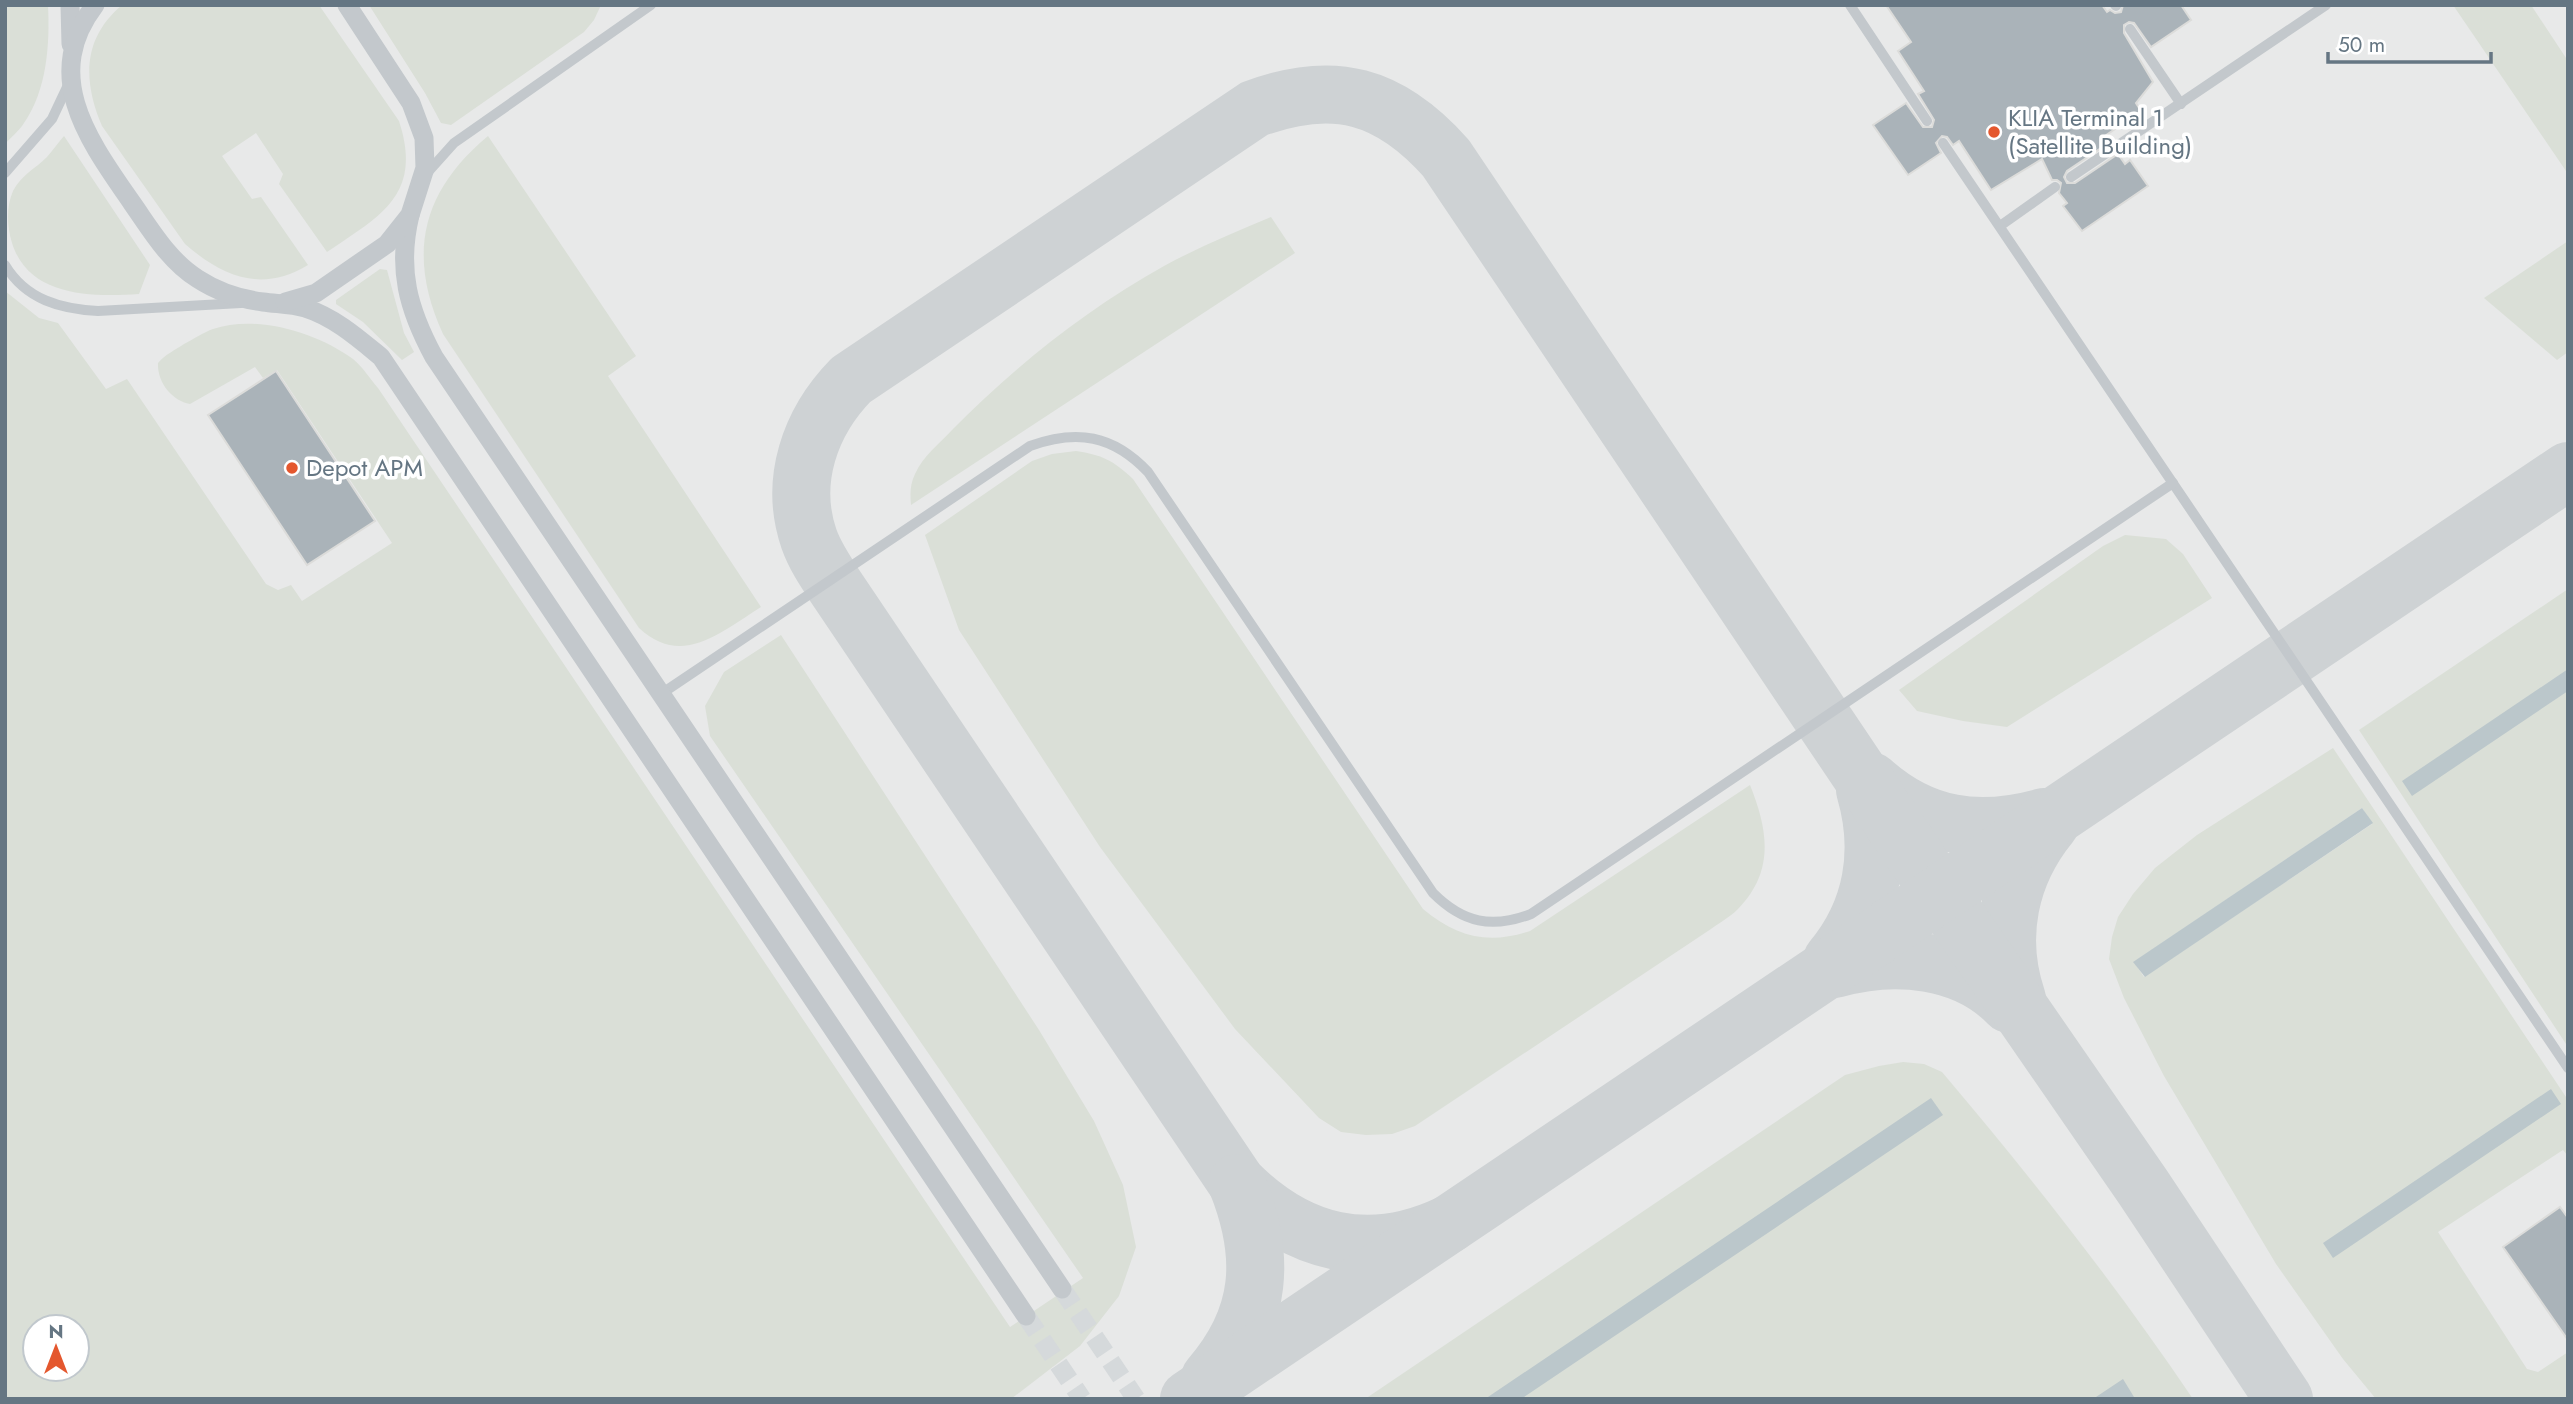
<svg xmlns="http://www.w3.org/2000/svg" width="2573" height="1404" font-family="Jost,sans-serif">
  <style>
    .built { fill: #e8e9e9; fill-rule: evenodd }
    .green { fill: #dadfd7; fill-rule: evenodd }
    .water { fill: #bbc7cb }
    .lines { fill: none; stroke-linecap: round; stroke-linejoin: round }
    .taxiway { stroke: #ced2d4; stroke-width: 58 }
    .building { fill: #aab3b9; stroke: #dcdcda; stroke-width: 2 }
    .street-tunnel { stroke: #d5d9db; stroke-width: 19; stroke-dasharray: 19 10; stroke-linecap: butt }
    .lane { stroke: #c3c8cc; stroke-width: 10 }
    .street { stroke: #c3c8cc; stroke-width: 19 }
    .poi-dot { fill: #e4572e; stroke: #fff; stroke-width: 2.5 }
    .labels { text-anchor: middle; stroke-width: 7; stroke-linejoin: round; paint-order: stroke }
    .poi-label { font-size: 24px; fill: #657683; stroke: #fff; text-anchor: start }
  </style>
  <rect width="100%" height="100%" fill="#fafaf8"/>
  <path class="built" d="M5,5H2568V1399H5ZM35,1327H77V1369H35Z"/>
  <g class="green">
    <path d="M5,5H48C50,44 47,90 24,123C19,131 11,137 5,144Z"/>
    <path d="M122,5H319L399,121C423,195 381,215 327,252L279,184L283,174L256,133L222,156L252,199L261,197L308,265C262,293 223,277 185,244L102,126C83,81 82,39 122,5Z"/>
    <polygon points="369,5 601,5 594,20 584,32 451,125 441,123 425,93"/>
    <polygon points="2453,5 2531,5 2568,61 2568,174"/>
    <path d="M64,136L150,265L139,294C91,297 29,297 12,243C7,226 6,207 13,191C21,175 35,169 47,157C53,150 58,143 64,136Z"/>
    <path d="M488,136L636,356L608,376L761,607C721,632 682,668 639,628L443,334C407,255 421,192 488,136Z"/>
    <path d="M1271,217L1295,253L911,505C910,494 910,484 915,474C923,456 940,443 953,429C1015,366 1087,309 1164,266C1199,247 1235,232 1271,217Z"/>
    <polygon points="2568,241 2568,352 2557,360 2484,298"/>
    <polygon points="380,269 387,270 404,333 414,352 402,360 363,322 336,304 336,300"/>
    <path d="M5,291L39,318L58,323L106,389L127,379L266,584L278,590L291,585L302,601L392,543L277,370L263,378L255,367L190,404C172,401 157,382 158,363C166,354 175,350 184,344C194,339 204,332 213,329C257,314 317,333 353,359C363,367 370,379 378,388L1010,1327L1083,1278L710,736L705,706L724,672L781,635L1039,1030L1094,1121L1123,1185L1136,1247L1119,1296L1080,1346L1011,1399H5ZM35,1327H77V1369H35Z"/>
    <path d="M1076,451C1102,455 1113,460 1133,479L1423,909C1457,937 1488,945 1530,931L1750,785C1768,830 1775,871 1738,909C1730,917 1719,923 1711,929L1415,1126L1392,1134L1366,1135L1341,1132L1319,1118L1235,1029L1100,847L959,630L925,535L1032,461L1052,454Z"/>
    <polygon points="2125,535 2166,539 2183,554 2212,598 2007,727 1963,721 1917,711 1899,690 2103,546"/>
    <polygon points="2568,589 2568,1047 2359,730"/>
    <path d="M2333,748L2568,1100V1156L2563,1150L2438,1232L2527,1369L2538,1372L2568,1352V1399H2376L2343,1359L2276,1264L2164,1076L2124,998L2109,959L2112,937L2118,917L2133,894L2155,868L2197,835ZM2362,808L2372,824L2144,977L2134,962Z"/>
    <path d="M1903,1062L1924,1064L1942,1072C2031,1177 2116,1285 2193,1399H1365L1845,1075L1879,1066Z"/>
  </g>
  <g class="water">
    <polygon points="2568,669 2568,691 2412,796 2402,781"/>
    <polygon points="2362,808 2373,823 2145,977 2133,962"/>
    <polygon points="2551,1089 2561,1104 2333,1258 2323,1243"/>
    <polygon points="1931,1098 1943,1115 1521,1399 1485,1399"/>
    <polygon points="2123,1379 2134,1397 2131,1399 2093,1399"/>
  </g>
  <g class="lines">
    <g class="taxiway">
      <path d="M1871,781C1923,828 1979,835 2044,817"/>
      <path d="M1832,960C1873,911 1883,851 1865,790"/>
      <path d="M1835,969C1894,952 1965,958 2009,1004"/>
      <path d="M2017,999C1996,937 2009,874 2050,824"/>
      <path d="M1449,1224C1369,1262 1298,1244 1237,1183L835,586C825,571 815,556 809,539C789,481 810,422 851,380L1254,109C1334,79 1390,95 1446,158L1940,893L2143,1187L2284,1399"/>
      <path d="M1210,1378C1263,1317 1266,1256 1237,1183"/>
      <polyline points="1189,1399 2568,471"/>
    </g>
  </g>
  <g class="building">
    <polygon points="1886,5 2102,5 2107,12 2110,10 2115,13 2121,12 2123,5 2181,5 2191,20 2151,47 2134,23 2129,22 2124,25 2124,33 2153,82 2136,103 2141,111 2105,136 2110,142 2067,171 2064,177 2067,183 2075,183 2118,154 2125,164 2130,160 2148,186 2082,231 2063,206 2067,203 2059,193 2061,183 2057,180 2052,180 2042,159 1991,190 1959,141 1953,145 1947,137 1942,136 1936,143 1941,153 1908,175 1873,125 1906,103 1923,127 1932,127 1934,120 1918,94 1924,91 1898,51 1911,42"/>
    <polygon points="276,371 375,521 307,565 208,415"/>
    <polygon points="2560,1207 2568,1218 2568,1340 2503,1247"/>
  </g>
  <g class="lines">
    <g class="street-tunnel">
      <polyline points="1062,1289 1136,1399"/>
      <polyline points="1026,1316 1082,1399"/>
    </g>
    <g class="lane">
      <polyline points="1850,5 1927,121"/>
      <polyline points="2115,5 2116,6"/>
      <polyline points="2130,29 2181,104"/>
      <polyline points="1943,143 2568,1068"/>
      <polyline points="428,172 454,143 651,5"/>
      <polyline points="5,173 52,119 69,83"/>
      <polyline points="2071,177 2326,5"/>
      <polyline points="2000,226 2055,187"/>
      <path d="M5,265C26,300 61,309 98,311L241,303"/>
      <path d="M661,694L1030,446C1077,429 1113,435 1148,472L1433,893C1463,923 1492,929 1531,914L2173,483"/>
    </g>
    <g class="street">
      <polyline points="70,5 71,44"/>
      <path d="M95,5C40,77 90,142 132,203C151,230 169,261 198,279C218,292 240,299 263,302C277,304 292,304 305,308C334,317 358,338 381,357L1026,1316"/>
      <path d="M410,215C397,269 408,309 434,357L1062,1289"/>
      <polyline points="285,302 316,293 387,244 410,215 425,168 424,138 411,103 347,5"/>
    </g>
  </g>
  <g class="poi-dot">
    <circle cx="1994" cy="132" r="7"/>
    <circle cx="292" cy="468" r="7"/>
  </g>
  <g class="labels">
    <g class="poi-label">
      <text x="2008" y="126">KLIA Terminal 1<tspan x="2008" dy="28">(Satellite Building)</tspan></text>
      <text x="306" y="476">Depot APM</text>
    </g>
  </g>
  <rect width="2573" height="1404" fill="none" stroke="#657683" stroke-width="14"/>
  <g transform="translate(56 1348)"><circle r="33" fill="#ffffff" stroke="#c1c8cd" stroke-width="2"/>
  <path d="M0-5L12 26L0 18L-12 26Z" fill="#e4572e"/>
  <text y="-10" font-size="19" font-weight="bold" text-anchor="middle" fill="#657683">N</text>
  </g>
  <path d="M2328 52v10h163v-10" fill="none" stroke="#657683" stroke-width="3.5"/>
  <text x="2338" y="52" font-size="21" fill="#657683" stroke="#ffffff" stroke-width="5" paint-order="stroke">50 m</text>
</svg>
